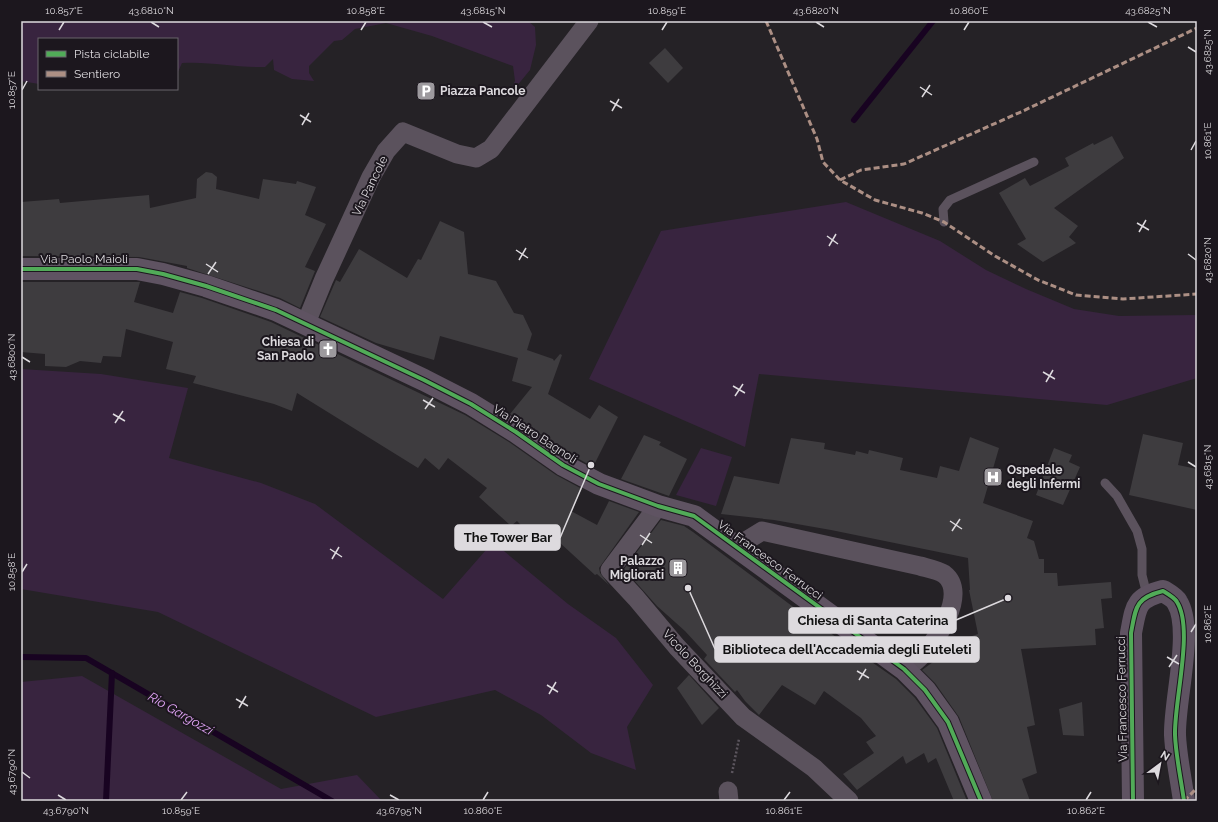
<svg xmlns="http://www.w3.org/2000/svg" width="1218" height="822" font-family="Raleway,sans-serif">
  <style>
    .green { fill: #38243f }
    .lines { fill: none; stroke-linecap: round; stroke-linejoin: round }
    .stream { stroke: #180321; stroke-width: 6 }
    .building { fill: #3e3c3f }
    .path { stroke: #5c565e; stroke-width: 2.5; stroke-dasharray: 2 2; stroke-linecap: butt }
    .lane { stroke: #5b525d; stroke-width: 9 }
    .street { stroke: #5b525d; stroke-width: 19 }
    .secondary { stroke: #5f5362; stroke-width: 22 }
    .quiet { stroke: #ac8f84; stroke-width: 3; stroke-dasharray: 6 3; stroke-linecap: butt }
    .cycleway-casing { stroke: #1c171e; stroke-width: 6 }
    .cycleway { stroke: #51ab58; stroke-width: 4 }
    .ticks { fill: none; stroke: #dddade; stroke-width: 1.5 }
    .labels { text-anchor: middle; stroke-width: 4; stroke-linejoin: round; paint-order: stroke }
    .poi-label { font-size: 12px; font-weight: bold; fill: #dddade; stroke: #1c171e; text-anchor: start }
    .street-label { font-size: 12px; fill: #dddade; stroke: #1c171e }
    .water-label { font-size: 13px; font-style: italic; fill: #e0a3f5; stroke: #1c171e }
    .leader { fill: none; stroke: #dddade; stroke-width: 1.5 }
    .callout-dot { fill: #dddade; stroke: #1c171e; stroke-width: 1.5 }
    .callout { fill: #dddade; stroke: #dddade; stroke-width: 1.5 }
    .callout-label { font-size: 13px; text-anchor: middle; font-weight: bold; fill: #111 }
    .neatline { fill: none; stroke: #dddade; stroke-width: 1.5 }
    .ticks-label { font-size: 10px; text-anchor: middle; fill: #dddade }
  </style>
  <rect width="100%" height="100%" fill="#252226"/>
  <g class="green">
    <path d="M21,21H528L535,27L536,45L530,70L507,98L515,81L513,66L432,36L386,23L355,29L342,40L334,41L309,66V73L314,81L292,79L274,70L273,59L265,67C237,68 210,61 182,63L177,74V39H39V84L21,81Z"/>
    <polygon points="846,202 940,241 986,270 1026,289 1074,309 1119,316 1197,315 1197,378 1107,405 759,374 745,447 589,379 661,231"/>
    <polygon points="21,369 101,374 188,388 169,458 261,483 315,504 443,599 493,542 568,604 616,638 653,685 627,727 636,770 591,753 541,715 495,690 376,717 158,612 21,589"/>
    <polygon points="701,448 732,457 716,506 676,495"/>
    <polygon points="82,676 281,789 357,775 382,801 21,801 21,682"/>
  </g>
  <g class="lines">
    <g class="stream">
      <polyline points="854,120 933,21"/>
      <polyline points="21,657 86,658 332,801"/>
      <polyline points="106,801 112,673"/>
    </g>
  </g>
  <g class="building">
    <polygon points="665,48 683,68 668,83 649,63"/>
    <polygon points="1112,136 1124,158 1054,208 1078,226 1069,237 1076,243 1043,262 1017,244 1026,239 999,193 1025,178 1030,186 1069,166 1065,158 1093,143 1094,145"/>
    <polygon points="206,172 212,173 217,177 216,189 259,199 263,179 296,184 297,181 316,187 305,215 326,224 305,267 315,271 300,308 280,298 187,268 187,266 139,257 21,256 21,202 59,199 60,203 149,195 150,208 196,198 197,179"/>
    <polygon points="440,221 464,232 468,274 496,281 514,313 523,315 532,334 527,350 553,359 554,361 560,354 562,355 548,394 590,419 599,405 618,417 593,467 570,454 510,414 532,387 512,381 518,358 440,336 434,360 376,343 320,317 336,280 340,282 359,249 407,278 418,259 421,260"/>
    <polygon points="21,282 140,282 134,302 173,313 180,292 202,298 271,322 465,415 509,442 556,475 582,489 571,511 597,525 609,501 639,512 599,568 600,573 609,585 597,574 595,575 559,542 555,548 546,540 541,546 517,521 511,526 479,497 487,488 448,458 439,470 425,458 418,468 297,393 292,411 274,404 193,383 196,376 166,369 173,342 126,329 121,357 103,356 101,363 80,361 66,367 45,366 45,354 21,352"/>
    <polygon points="1143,434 1183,443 1178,465 1197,469 1197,510 1129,495"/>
    <polygon points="644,435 661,442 659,445 687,459 669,496 621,479"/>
    <polygon points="970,437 999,448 983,503 1033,521 1027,538 1034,541 1039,559 1044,559 1044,573 1057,573 1058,586 1111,582 1112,598 1101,599 1104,628 1095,629 1096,645 1021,649 1035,725 1027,727 1037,773 1022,779 1030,801 993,801 959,717 935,683 922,670 966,638 978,634 969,590 970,590 968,558 831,530 774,520 721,514 734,476 779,484 791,438 825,443 824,449 855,455 856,451 868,454 869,450 903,458 900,470 937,478 940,466 959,471"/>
    <polygon points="1054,448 1072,455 1069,462 1080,467 1063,505 1036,495"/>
    <polygon points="661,520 684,526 693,532 796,609 896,679 915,698 937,728 967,801 954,801 936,758 928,763 924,753 906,764 903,756 857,790 843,774 874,753 866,742 876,736 861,718 824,691 815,705 782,685 759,715 745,701 737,690 735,692 704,659 707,655 685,631 657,606 624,569"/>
    <polygon points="689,675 719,708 702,725 677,688"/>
    <polygon points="1082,702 1084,736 1063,735 1059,709"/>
  </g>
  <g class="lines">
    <polyline class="path" points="732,773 739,739"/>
    <g class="lane">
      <polyline points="944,222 943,209 950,200 1034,162"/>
      <polyline points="1105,483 1117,496 1137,531 1142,549 1142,575 1147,595"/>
    </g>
    <g class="street">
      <polyline points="306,323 324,279 371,177 386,151 403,132 457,154 476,158 491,149 589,21"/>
      <polyline points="658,506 610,570 636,598 677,647 743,717 814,768 849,801"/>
      <path d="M736,547L762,531L920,566C927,568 938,570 944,574C969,593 936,643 919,658C915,662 909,665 904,669"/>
      <polyline points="728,791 729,801"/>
    </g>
    <g class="secondary">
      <polyline points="21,269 137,269 163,274 206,286 276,310 424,380 471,404 516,432 563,465 599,484 658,506 694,516 904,669 925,690 948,722 981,801"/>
      <path d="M1133,801L1131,633C1136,607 1135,598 1163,591C1168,594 1175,598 1177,602C1194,629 1174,701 1175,735C1176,757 1181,779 1184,801"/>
    </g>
    <g class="quiet">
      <polyline points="766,21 817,139 823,162 840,180 875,200 922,213 944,222 995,256 1038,280 1076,295 1123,299 1197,294"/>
      <polyline points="840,180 861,170 904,164 1023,111 1197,28"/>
      <polyline points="1184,801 1197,788"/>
    </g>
    <defs>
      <g id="cycleway">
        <polyline points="21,269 137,269 163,274 206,286 276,310 424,380 471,404 516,432 563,465 599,484 658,506 694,516 904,669 925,690 948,722 981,801"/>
        <path d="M1133,801L1131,633C1136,607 1135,598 1163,591C1168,594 1175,598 1177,602C1194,629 1174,701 1175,735C1176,757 1181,779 1184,801"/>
      </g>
    </defs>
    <use href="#cycleway" class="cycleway-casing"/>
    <use href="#cycleway" class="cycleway"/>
  </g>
  <path class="ticks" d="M151,22L159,27M483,22L492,27M816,22L824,27M1148,22L1157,27M59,30L64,22M361,30L366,22M662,30L667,22M964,30L969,22M1188,47L1196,52M920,87L932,95M22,90L27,81M922,97L930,85M610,101L622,108M612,111L619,99M300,115L311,122M302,125L309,113M1191,150L1196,141M1137,223L1149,230M1139,232L1146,220M827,236L838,244M829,246L836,234M516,250L528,258M1188,254L1196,260M519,260L526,248M206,264L218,272M208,274L216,262M22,357L30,362M1043,372L1055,379M1046,382L1053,370M733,386L745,393M735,396L743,384M423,400L435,407M425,409L433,398M113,414L125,421M115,423L123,411M1188,462L1196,467M950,521L962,529M952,531L960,519M640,535L652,543M642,545L650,533M330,549L342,557M332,559L339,547M22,572L27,564M1191,632L1196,624M1167,657L1179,664M1169,667L1177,655M857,671L869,678M859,680L866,669M547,685L558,692M549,694L556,682M236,699L248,706M239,708L246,696M22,772L30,778M58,795L66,800M390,795L399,800M181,800L187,792M483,800L488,792M784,800L790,792M1086,800L1091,792"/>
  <defs>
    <symbol id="parking-square" viewBox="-11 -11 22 22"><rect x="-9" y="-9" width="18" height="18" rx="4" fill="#9d9a9e" stroke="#1c171e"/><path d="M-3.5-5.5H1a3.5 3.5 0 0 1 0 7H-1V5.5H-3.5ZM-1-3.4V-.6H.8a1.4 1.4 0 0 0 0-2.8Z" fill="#fff"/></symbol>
    <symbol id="church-square" viewBox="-11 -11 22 22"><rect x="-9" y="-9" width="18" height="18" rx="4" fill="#9d9a9e" stroke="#1c171e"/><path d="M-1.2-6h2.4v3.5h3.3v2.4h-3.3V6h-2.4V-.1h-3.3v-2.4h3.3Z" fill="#fff"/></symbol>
    <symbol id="hospital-square" viewBox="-11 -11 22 22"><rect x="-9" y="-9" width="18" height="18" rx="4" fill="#9d9a9e" stroke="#1c171e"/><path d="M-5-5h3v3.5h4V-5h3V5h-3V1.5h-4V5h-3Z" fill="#fff"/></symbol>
    <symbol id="building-square" viewBox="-11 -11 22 22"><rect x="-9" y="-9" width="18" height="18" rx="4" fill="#9d9a9e" stroke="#1c171e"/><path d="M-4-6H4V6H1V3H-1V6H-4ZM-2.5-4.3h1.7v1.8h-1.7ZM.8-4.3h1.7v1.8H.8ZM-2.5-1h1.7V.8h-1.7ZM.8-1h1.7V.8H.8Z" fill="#fff"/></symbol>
  </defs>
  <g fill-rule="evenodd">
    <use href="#parking-square" x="415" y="80" width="22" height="22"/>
    <use href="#church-square" x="317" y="338" width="22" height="22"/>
    <use href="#hospital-square" x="982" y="466" width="22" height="22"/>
    <use href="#building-square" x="667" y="557" width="22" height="22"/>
  </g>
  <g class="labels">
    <g class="poi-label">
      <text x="440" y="95">Piazza Pancole</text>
      <text x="314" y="346" text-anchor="end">Chiesa di<tspan x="314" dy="14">San Paolo</tspan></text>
      <text x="1007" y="474">Ospedale<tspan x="1007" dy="14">degli Infermi</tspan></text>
      <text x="664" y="565" text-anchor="end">Palazzo<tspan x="664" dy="14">Migliorati</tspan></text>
    </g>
    <g class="street-label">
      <text transform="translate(370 186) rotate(-64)" y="4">Via Pancole</text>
      <text x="84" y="263">Via Paolo Maioli</text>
      <text transform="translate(535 434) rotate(33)" y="4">Via Pietro Bagnoli</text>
      <text transform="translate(770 560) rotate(36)" y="4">Via Francesco Ferrucci</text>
      <text transform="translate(695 664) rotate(47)" y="4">Vicolo Borghizzi</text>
      <text transform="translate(1122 699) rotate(-91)" y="4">Via Francesco Ferrucci</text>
    </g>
    <g class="water-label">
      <text transform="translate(181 713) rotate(30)" y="5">Rio Gargozzi</text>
    </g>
  </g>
  <path class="leader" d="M591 465L560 538M1008 598L956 620M688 588L715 649"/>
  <g class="callout-dot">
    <circle cx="591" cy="465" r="4"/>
    <circle cx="1008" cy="598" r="4"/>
    <circle cx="688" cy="588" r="4"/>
  </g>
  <g class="callout">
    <rect x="455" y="525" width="105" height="25" rx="4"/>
    <rect x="789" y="608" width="167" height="25" rx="4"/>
    <rect x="715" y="637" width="264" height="25" rx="4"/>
  </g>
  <g class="callout-label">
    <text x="508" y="542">The Tower Bar</text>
    <text x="873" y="625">Chiesa di Santa Caterina</text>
    <text x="847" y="654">Biblioteca dell'Accademia degli Euteleti</text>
  </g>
  <rect width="1218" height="822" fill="none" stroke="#1c171e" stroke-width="44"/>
  <rect x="38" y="38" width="140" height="52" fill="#1c171e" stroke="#69656b"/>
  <rect x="46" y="51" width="20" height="6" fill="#51ab58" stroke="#69656b"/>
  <text x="74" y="58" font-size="12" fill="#dddade">Pista ciclabile</text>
  <rect x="46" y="71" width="20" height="6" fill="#ac8f84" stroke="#69656b"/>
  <text x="74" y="78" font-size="12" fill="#dddade">Sentiero</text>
  <g transform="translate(1160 764) rotate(32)" stroke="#1c171e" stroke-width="3" paint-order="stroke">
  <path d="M0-3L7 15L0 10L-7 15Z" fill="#dddade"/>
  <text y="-6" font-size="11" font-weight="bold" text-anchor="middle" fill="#dddade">N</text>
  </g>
  <rect x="22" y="22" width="1174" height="778" class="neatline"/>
  <g class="ticks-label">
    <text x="64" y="14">10.857°E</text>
    <text x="151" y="14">43.6810°N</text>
    <text x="366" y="14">10.858°E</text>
    <text x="483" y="14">43.6815°N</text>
    <text x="667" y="14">10.859°E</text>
    <text x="816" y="14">43.6820°N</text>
    <text x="969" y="14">10.860°E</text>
    <text x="1148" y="14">43.6825°N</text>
    <text transform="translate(1207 52) rotate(-90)" y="4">43.6825°N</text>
    <text transform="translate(11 90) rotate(-90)" y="4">10.857°E</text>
    <text transform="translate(1207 141) rotate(-90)" y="4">10.861°E</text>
    <text transform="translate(1207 260) rotate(-90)" y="4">43.6820°N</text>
    <text transform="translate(11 357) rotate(-90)" y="4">43.6800°N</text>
    <text transform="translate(1207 467) rotate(-90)" y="4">43.6815°N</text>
    <text transform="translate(11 572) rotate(-90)" y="4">10.858°E</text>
    <text transform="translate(1207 624) rotate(-90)" y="4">10.862°E</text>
    <text transform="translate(11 772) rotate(-90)" y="4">43.6790°N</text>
    <text x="66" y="814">43.6790°N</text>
    <text x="181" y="814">10.859°E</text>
    <text x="399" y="814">43.6795°N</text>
    <text x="483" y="814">10.860°E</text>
    <text x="784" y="814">10.861°E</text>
    <text x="1086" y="814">10.862°E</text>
  </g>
</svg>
